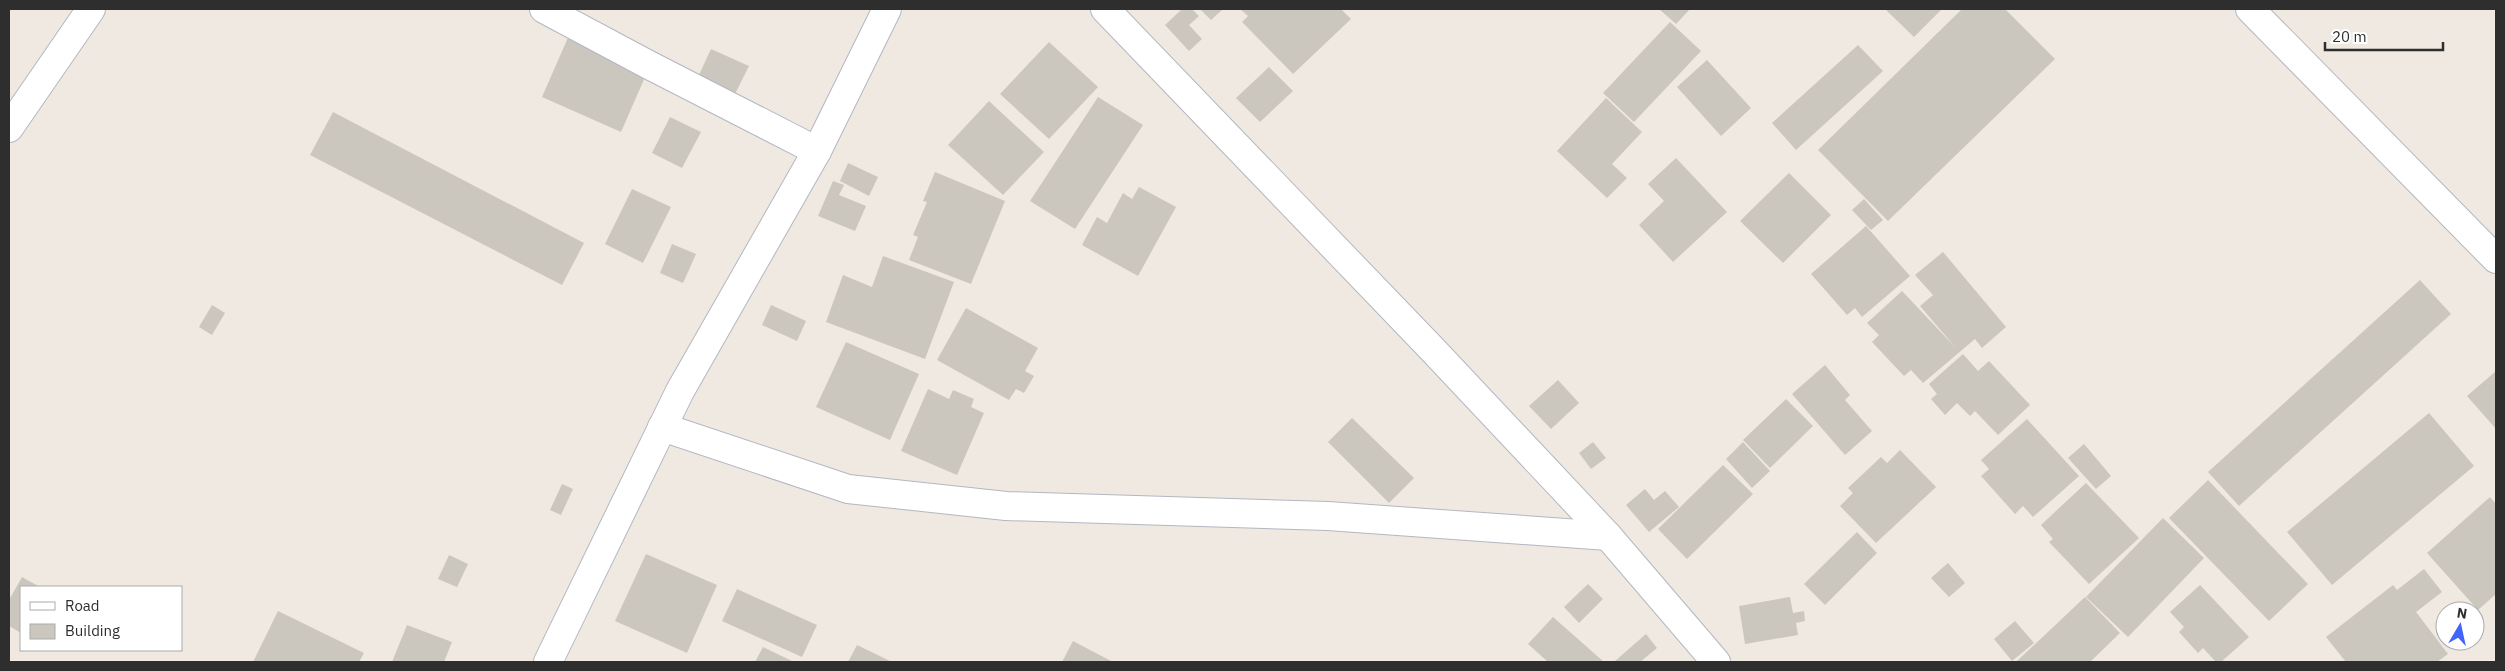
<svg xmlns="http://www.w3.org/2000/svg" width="2505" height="671" font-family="'IBM Plex Sans',sans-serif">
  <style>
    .building { fill: #cbc7bf }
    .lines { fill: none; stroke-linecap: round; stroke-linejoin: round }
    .street-casing { stroke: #b4b7c1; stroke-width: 30 }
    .street { stroke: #fff; stroke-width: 28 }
  </style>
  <rect width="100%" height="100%" fill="#efe9e1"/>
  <g class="building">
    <polygon points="1182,9 1192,9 1199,16 1189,25 1202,39 1189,51 1165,25"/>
    <polygon points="1200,9 1223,9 1211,20"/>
    <polygon points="1240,9 1341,9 1351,19 1293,74 1242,22 1248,16"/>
    <polygon points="1659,9 1690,9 1676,24"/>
    <polygon points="1885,9 1942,9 1914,37"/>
    <polygon points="1962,9 2005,9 2055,59 1888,221 1818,150"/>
    <polygon points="1670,22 1701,51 1634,122 1603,93"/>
    <polygon points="570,33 649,68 621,132 542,97"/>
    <polygon points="1049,42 1098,87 1049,139 1000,94"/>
    <polygon points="1858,45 1883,71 1796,150 1772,123"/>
    <polygon points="711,49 749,66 735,94 698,77"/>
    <polygon points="1707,60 1751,108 1721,136 1677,87"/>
    <polygon points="1269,67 1293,91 1260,122 1236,98"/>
    <polygon points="1098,97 1143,125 1075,229 1030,201"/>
    <polygon points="1606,98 1642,132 1612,164 1627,178 1607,198 1557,151"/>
    <polygon points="989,101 1044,152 1003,195 948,145"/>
    <polygon points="333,112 584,243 562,285 310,155"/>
    <polygon points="670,117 701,132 682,168 652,153"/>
    <polygon points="1676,158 1727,212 1673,262 1639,225 1664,201 1648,184"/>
    <polygon points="848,163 878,177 869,196 840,181"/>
    <polygon points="935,172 1005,201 971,284 909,260 918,237 913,235 927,202 923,201"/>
    <polygon points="1789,173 1831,215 1783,263 1740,221"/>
    <polygon points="833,181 844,185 839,195 866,206 855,231 818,216"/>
    <polygon points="1139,187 1176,207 1138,276 1082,245 1097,217 1107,223 1123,193 1132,199"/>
    <polygon points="632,189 671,207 643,263 605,244"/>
    <polygon points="1864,199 1883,220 1871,230 1852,210"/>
    <polygon points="1866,226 1910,276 1862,317 1855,308 1847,315 1811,274"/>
    <polygon points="672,244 696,254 683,283 660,273"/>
    <polygon points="1943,252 2006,327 1982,348 1975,339 1923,383 1911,370 1904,376 1872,342 1879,335 1867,323 1902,291 1956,348 1920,306 1933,295 1915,275"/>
    <polygon points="883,256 954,282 925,359 826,322 843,275 872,287"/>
    <polygon points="2420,280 2451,314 2239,506 2208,472"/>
    <polygon points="212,305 225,313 212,335 199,327"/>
    <polygon points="771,305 806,321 797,341 762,325"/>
    <polygon points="966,308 1038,348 1025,371 1034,376 1024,393 1016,389 1009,400 937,360"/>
    <polygon points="846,342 919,374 890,440 816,407"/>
    <polygon points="1963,354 1978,371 1989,361 2030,405 1998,435 1975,411 1970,416 1957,403 1945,415 1931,399 1937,394 1929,384"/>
    <polygon points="1825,365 1850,395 1845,400 1872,431 1845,455 1792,394"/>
    <polygon points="2496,371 2496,429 2467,396"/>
    <polygon points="1558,380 1579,403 1551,429 1529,406"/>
    <polygon points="928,389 949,399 953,390 974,399 971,407 984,413 957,475 901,451"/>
    <polygon points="1786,399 1813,426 1770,468 1743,440"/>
    <polygon points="2429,413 2474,466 2332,585 2287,532"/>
    <polygon points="1352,418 1414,478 1389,503 1328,442"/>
    <polygon points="2027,419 2079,476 2033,517 2023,506 2015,514 1981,476 1989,469 1981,460"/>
    <polygon points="1593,442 1606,458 1591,469 1579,453"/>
    <polygon points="1743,442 1770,471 1752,488 1726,459"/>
    <polygon points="2084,444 2111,476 2096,489 2068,458"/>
    <polygon points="1900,450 1936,487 1876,543 1840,506 1853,493 1848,488 1881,457 1887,463"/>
    <polygon points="1723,465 1753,494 1687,559 1658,529"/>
    <polygon points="2208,480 2308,584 2269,621 2169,518"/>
    <polygon points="2086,483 2139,538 2089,584 2049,542 2053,539 2041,525"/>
    <polygon points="562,484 573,489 561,515 550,510"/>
    <polygon points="1645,489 1654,500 1665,491 1679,507 1649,532 1626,505"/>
    <polygon points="2490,497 2496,504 2496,594 2478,610 2427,553"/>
    <polygon points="2163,518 2204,558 2128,637 2086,597"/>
    <polygon points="1857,532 1877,553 1825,605 1804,584"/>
    <polygon points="646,554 717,585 687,653 615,621"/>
    <polygon points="449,555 468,564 457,587 438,579"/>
    <polygon points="1948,563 1965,583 1949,597 1931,578"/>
    <polygon points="2424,569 2442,592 2416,612 2448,654 2437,662 2346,662 2326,637 2393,585 2397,590"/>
    <polygon points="22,577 40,587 21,587 21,633 9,626 9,600"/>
    <polygon points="1588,584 1603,599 1579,623 1564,607"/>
    <polygon points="2200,585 2249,637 2221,662 2216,662 2203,648 2198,653 2179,632 2184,627 2170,612"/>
    <polygon points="737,589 817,625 802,657 722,621"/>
    <polygon points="1790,597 1793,613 1804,611 1805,621 1796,623 1798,635 1745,644 1739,606"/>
    <polygon points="2085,597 2120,633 2090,662 2016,662"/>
    <polygon points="278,611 364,653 359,662 253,662"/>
    <polygon points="1553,617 1604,662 1548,662 1528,644"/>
    <polygon points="2015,621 2034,643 2012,661 1994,639"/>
    <polygon points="407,625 452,642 444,662 392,662"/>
    <polygon points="1646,634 1657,648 1640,662 1616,662 1615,661"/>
    <polygon points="1073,641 1113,662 1062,662"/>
    <polygon points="857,645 890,661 848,662"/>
    <polygon points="763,647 794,662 755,662"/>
  </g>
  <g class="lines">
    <defs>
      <g id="street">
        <polyline points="544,9 649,65 817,151"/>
        <polyline points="1105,9 1433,350 1608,536 1716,662"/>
        <polyline points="2250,9 2496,259"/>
        <polyline points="9,128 91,9"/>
        <polyline points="662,427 848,489 1006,506 1328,516 1608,536"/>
        <polyline points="548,662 680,391 817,151 887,9"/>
      </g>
    </defs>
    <use href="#street" class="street-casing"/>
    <use href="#street" class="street"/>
  </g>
  <rect width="2505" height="671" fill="none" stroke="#2e2e2e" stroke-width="20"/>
  <rect x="20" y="586" width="162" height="65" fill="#ffffff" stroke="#ababab"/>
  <rect x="30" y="602" width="25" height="8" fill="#ffffff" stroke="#ababab"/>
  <text x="65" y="611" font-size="15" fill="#2e2e2e">Road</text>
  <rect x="30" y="624" width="25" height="15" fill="#cbc7bf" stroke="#ababab"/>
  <text x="65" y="636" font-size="15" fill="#2e2e2e">Building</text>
  <g transform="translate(2460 626) rotate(9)"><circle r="24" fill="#ffffff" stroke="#ababab"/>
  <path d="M0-4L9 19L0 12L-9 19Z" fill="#4264fb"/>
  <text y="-8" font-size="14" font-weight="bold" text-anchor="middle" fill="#2e2e2e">N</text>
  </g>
  <path d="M2325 42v8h118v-8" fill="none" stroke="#2e2e2e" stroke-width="2.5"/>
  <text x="2332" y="42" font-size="15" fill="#2e2e2e" stroke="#ffffff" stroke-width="4" paint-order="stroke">20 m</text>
</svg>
